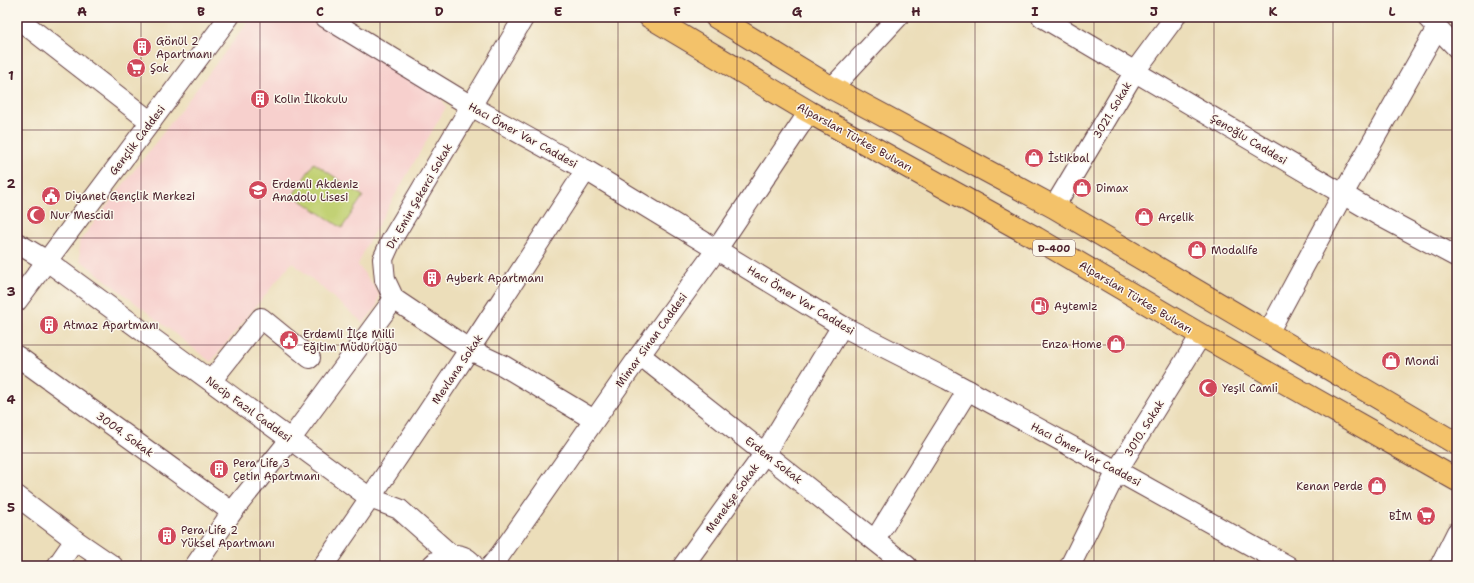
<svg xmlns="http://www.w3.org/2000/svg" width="1474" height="583" font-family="'Shantell Sans',sans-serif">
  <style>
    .built { fill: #f7d0cd }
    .park { fill: #c2d174; stroke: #867850 }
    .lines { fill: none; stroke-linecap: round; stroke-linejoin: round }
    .minor-casing { stroke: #623c40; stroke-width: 22 }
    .highway-casing { stroke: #623c40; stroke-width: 24 }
    .minor { stroke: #fff; stroke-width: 20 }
    .highway { stroke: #f3c26a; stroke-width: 22 }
    .grid { fill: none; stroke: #4a1f2b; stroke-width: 1; stroke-opacity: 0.55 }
    .labels { text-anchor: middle; stroke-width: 3; stroke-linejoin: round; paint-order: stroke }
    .shield { fill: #fbf7ec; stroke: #7f6065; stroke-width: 1 }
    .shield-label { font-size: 10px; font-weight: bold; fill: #4a1f2b }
    .poi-label { font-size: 11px; fill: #4a1f2b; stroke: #fbf7ec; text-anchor: start }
    .street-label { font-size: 11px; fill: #4a1f2b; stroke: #fbf7ec }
    .neatline { fill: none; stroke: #4a1f2b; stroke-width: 1.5 }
    .grid-label { font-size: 13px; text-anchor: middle; font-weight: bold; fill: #4a1f2b }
  </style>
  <rect width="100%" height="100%" fill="#fbf7ec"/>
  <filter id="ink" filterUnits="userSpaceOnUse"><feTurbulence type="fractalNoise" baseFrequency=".025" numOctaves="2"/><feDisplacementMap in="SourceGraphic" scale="8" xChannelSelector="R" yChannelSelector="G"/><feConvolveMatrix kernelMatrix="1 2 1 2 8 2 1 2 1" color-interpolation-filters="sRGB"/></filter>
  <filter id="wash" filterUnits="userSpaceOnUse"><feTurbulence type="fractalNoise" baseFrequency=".012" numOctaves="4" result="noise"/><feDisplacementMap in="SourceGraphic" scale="16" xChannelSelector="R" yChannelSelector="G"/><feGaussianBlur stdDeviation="0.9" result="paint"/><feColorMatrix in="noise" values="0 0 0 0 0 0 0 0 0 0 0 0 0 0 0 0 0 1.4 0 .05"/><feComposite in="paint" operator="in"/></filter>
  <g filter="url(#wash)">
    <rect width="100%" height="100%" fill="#ecdeba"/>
    <polygon class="built" points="252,17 308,17 439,93 446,107 366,246 358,265 379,293 377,307 363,323 292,262 211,362 80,260 79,242"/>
    <polygon class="park" points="314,163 363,196 342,228 293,195"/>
  </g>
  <g filter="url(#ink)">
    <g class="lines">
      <defs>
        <g id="minor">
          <polyline points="325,17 471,106 586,170 842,326 947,379 1117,471 1288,566"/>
          <polyline points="1042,17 1380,216 1457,257"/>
          <polyline points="1427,17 1457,48"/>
          <polyline points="17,18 151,122"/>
          <polyline points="832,88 898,17"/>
          <polyline points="1054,207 1135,71 1175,17"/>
          <polyline points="17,243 47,261 370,498 399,509 451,555"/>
          <polyline points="394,299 470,350 504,366 594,420"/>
          <polyline points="17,301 229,17"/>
          <polyline points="1268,333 1343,194 1437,28"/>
          <polyline points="640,355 907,566"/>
          <polyline points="17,356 232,512"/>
          <polyline points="211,381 261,318 310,358"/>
          <polyline points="17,496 75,540 113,566"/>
          <polyline points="875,540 968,390"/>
          <polyline points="57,566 75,540"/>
          <polyline points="195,566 232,512 290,440 394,299 385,280 383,259 392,239 524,17"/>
          <path d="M323,566C414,436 500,303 586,170"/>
          <path d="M431,566C443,553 463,550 474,566"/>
          <polyline points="491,566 500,555 640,355 717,249 809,112"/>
          <polyline points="683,566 765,453 842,326"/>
          <polyline points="1070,566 1117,471 1201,335"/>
          <polyline points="1440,566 1457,532"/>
        </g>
        <g id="highway">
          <polyline points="650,17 809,112 1036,238 1201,335 1457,480"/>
          <polyline points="716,17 832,88 1054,207 1457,444"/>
        </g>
      </defs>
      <use href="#minor" class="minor-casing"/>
      <use href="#highway" class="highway-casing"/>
      <use href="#minor" class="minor"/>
      <use href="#highway" class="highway"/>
    </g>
  </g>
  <path class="grid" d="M141,17V566M260,17V566M380,17V566M499,17V566M618,17V566M737,17V566M856,17V566M975,17V566M1094,17V566M1214,17V566M1333,17V566M17,130H1457M17,238H1457M17,345H1457M17,453H1457"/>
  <defs>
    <symbol id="building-disc" viewBox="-11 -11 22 22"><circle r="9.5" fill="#d1495b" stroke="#fbf7ec"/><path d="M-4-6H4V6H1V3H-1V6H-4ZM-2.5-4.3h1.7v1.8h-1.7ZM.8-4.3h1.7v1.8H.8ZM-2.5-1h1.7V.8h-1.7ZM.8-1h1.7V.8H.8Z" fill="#fff"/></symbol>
    <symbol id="supermarket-disc" viewBox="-11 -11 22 22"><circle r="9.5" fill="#d1495b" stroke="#fbf7ec"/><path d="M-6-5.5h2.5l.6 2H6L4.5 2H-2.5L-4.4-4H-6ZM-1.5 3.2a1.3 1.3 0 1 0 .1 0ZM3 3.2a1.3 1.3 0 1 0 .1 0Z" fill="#fff"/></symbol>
    <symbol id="shop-disc" viewBox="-11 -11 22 22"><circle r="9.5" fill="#d1495b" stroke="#fbf7ec"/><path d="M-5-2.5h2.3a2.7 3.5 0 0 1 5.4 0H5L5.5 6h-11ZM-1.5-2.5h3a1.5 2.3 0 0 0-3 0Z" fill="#fff"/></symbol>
    <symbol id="school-disc" viewBox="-11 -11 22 22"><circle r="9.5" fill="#d1495b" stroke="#fbf7ec"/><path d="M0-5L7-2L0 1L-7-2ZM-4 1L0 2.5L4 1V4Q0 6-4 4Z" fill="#fff"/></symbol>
    <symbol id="civic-disc" viewBox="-11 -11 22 22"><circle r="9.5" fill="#d1495b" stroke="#fbf7ec"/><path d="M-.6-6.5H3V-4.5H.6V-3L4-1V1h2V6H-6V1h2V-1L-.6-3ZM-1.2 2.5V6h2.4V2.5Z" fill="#fff"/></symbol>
    <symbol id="mosque-disc" viewBox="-11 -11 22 22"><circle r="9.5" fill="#d1495b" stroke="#fbf7ec"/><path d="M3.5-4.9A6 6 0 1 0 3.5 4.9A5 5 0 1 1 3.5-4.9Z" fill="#fff"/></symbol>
    <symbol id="fuel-disc" viewBox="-11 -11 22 22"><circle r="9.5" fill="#d1495b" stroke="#fbf7ec"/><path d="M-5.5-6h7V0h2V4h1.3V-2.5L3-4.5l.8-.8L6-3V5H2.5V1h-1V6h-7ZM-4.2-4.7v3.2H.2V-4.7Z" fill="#fff"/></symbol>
  </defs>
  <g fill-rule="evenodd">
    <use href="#building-disc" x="131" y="36" width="22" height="22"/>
    <use href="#supermarket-disc" x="125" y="57" width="22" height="22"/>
    <use href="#building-disc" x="249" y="88" width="22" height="22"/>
    <use href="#shop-disc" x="1023" y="147" width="22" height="22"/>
    <use href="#shop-disc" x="1071" y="177" width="22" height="22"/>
    <use href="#school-disc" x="247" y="179" width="22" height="22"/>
    <use href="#civic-disc" x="40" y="185" width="22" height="22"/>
    <use href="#mosque-disc" x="25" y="204" width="22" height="22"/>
    <use href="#shop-disc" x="1133" y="206" width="22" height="22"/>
    <use href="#shop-disc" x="1186" y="239" width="22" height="22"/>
    <use href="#building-disc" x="421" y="267" width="22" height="22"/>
    <use href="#fuel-disc" x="1029" y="295" width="22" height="22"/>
    <use href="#building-disc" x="38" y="314" width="22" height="22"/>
    <use href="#civic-disc" x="278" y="329" width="22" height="22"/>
    <use href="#shop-disc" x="1105" y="333" width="22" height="22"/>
    <use href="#shop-disc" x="1380" y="350" width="22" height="22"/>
    <use href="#mosque-disc" x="1197" y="377" width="22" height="22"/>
    <use href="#building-disc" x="208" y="458" width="22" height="22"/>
    <use href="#shop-disc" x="1366" y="475" width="22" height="22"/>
    <use href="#supermarket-disc" x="1415" y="505" width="22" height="22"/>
    <use href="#building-disc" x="156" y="525" width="22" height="22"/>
  </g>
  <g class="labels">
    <rect class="shield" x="1033" y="240" width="42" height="16" rx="3"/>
    <g class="shield-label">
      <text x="1054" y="252">D-400</text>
    </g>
    <g class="poi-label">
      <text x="156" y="45">Gönül 2<tspan x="156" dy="13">Apartmanı</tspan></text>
      <text x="150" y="72">Şok</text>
      <text x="274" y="103">Kolin İlkokulu</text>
      <text x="1048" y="162">İstikbal</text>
      <text x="272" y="188">Erdemli Akdeniz<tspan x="272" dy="13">Anadolu Lisesi</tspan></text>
      <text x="1096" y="192">Dimax</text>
      <text x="65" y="200">Diyanet Gençlik Merkezi</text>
      <text x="50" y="219">Nur Mescidi</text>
      <text x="1158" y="221">Arçelik</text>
      <text x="1211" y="254">Modalife</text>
      <text x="446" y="282">Ayberk Apartmanı</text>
      <text x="1054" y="310">Aytemiz</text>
      <text x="63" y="329">Atmaz Apartmanı</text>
      <text x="303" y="338">Erdemli İlçe Milli<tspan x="303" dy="13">Eğitim Müdürlüğü</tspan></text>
      <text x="1102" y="348" text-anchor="end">Enza Home</text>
      <text x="1405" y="365">Mondi</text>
      <text x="1222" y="392">Yeşil Camii</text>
      <text x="233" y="467">Pera Life 3<tspan x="233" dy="13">Çetin Apartmanı</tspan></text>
      <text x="1363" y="490" text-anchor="end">Kenan Perde</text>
      <text x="1412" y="520" text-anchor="end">BİM</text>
      <text x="181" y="534">Pera Life 2<tspan x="181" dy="13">Yüksel Apartmanı</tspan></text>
    </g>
    <g class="street-label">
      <text transform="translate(1112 110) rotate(-59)" y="4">3021. Sokak</text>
      <text transform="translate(523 135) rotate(29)" y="4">Hacı Ömer Var Caddesi</text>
      <text transform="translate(855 137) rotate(29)" y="4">Alparslan Türkeş Bulvarı</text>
      <text transform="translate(1249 139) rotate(31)" y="4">Şenoğlu Caddesi</text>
      <text transform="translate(137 140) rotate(-53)" y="4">Gençlik Caddesi</text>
      <text transform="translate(419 196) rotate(-60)" y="4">Dr. Emin Şekerci Sokak</text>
      <text transform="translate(1136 297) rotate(31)" y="4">Alparslan Türkeş Bulvarı</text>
      <text transform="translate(801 300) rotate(31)" y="4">Hacı Ömer Var Caddesi</text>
      <text transform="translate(651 340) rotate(-54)" y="4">Mimar Sinan Caddesi</text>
      <text transform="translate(457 369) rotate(-56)" y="4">Mevlana Sokak</text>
      <text transform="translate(249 409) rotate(36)" y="4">Necip Fazıl Caddesi</text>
      <text transform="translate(1144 428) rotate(-58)" y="4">3010. Sokak</text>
      <text transform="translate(125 434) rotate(36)" y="4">3004. Sokak</text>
      <text transform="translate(1086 454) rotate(28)" y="4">Hacı Ömer Var Caddesi</text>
      <text transform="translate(774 460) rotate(38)" y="4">Erdem Sokak</text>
      <text transform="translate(732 498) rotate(-54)" y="4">Menekşe Sokak</text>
    </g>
  </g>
  <rect width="1474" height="583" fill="none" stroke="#fbf7ec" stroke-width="44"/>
  <rect x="22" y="22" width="1430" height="539" class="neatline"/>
  <g class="grid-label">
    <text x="82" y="16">A</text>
    <text x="201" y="16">B</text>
    <text x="320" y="16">C</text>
    <text x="439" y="16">D</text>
    <text x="558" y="16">E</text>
    <text x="677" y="16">F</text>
    <text x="797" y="16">G</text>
    <text x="916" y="16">H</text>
    <text x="1035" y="16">I</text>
    <text x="1154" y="16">J</text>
    <text x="1273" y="16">K</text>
    <text x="1392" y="16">L</text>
    <text x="11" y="80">1</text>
    <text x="11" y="188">2</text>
    <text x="11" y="296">3</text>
    <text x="11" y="404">4</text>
    <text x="11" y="512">5</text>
  </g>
</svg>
